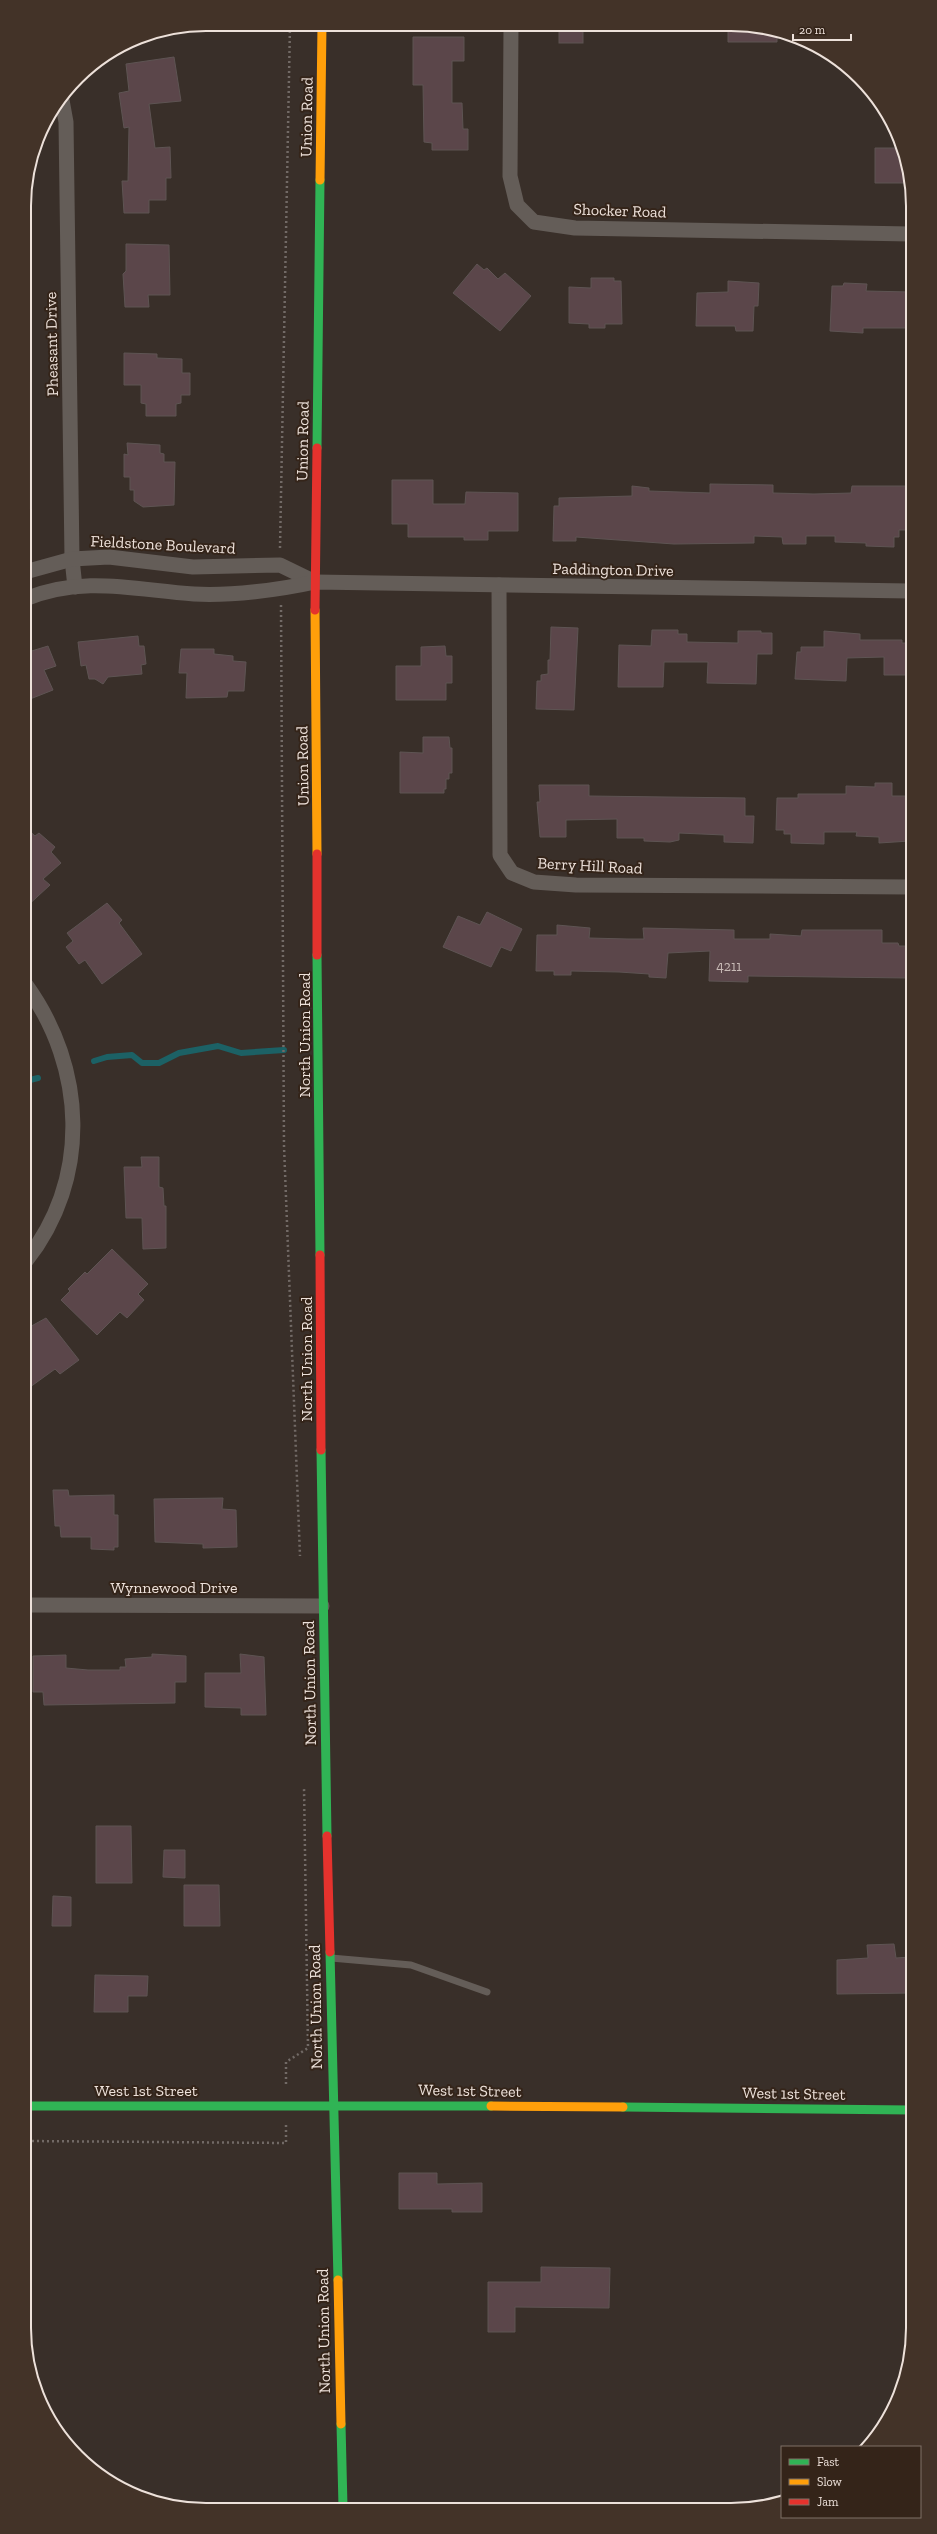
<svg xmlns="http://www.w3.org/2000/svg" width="937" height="2534" font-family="'Zilla Slab',serif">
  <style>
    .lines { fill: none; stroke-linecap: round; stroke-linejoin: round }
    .stream { stroke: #1c6165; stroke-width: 6 }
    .building { fill: #5b464a; stroke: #5e5453 }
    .path { stroke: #726a66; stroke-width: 2.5; stroke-dasharray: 2 3; stroke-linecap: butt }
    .lane { stroke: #645d58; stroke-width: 7 }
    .street { stroke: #645d58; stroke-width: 15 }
    .fast { stroke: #30b455; stroke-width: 9 }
    .slow { stroke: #ff9f0a; stroke-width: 9 }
    .jam { stroke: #e5322d; stroke-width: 9 }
    .labels { text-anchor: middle; stroke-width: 4; stroke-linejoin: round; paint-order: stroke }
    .number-label { font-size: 14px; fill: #c8bab6 }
    .street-label { font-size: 16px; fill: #ede1da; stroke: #342419 }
    .rim { fill: none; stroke: #ede1da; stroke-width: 2 }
  </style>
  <rect width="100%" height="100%" fill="#392f29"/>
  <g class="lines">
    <g class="stream">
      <polyline points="94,1061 107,1057 132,1055 142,1063 159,1063 179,1053 218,1046 241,1053 284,1050"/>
      <polyline points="26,1081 38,1078"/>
    </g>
  </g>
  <g class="building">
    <rect x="559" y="26" width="24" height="17"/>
    <polygon points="728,27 767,28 777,31 777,42 728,42"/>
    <polygon points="413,37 464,37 464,61 452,61 452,103 462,103 463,129 468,129 468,150 432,150 432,143 424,142 423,85 413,85"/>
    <polygon points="174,57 181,101 149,104 155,148 170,147 171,178 166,178 166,200 149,200 149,213 124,213 122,181 128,181 129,127 124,128 119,93 129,91 126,64"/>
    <polygon points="875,148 902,148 909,170 909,183 875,183"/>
    <polygon points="126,244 169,245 170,295 148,295 149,307 125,307 123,274 126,271"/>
    <polygon points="477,264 484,270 487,268 498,279 505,273 531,296 500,331 453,293"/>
    <polygon points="591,278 614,278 614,281 621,281 622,324 605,324 605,328 589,328 589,324 569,323 569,287 591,288"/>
    <polygon points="728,281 759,283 758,306 754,306 753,331 736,331 735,326 696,326 697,293 728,292"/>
    <polygon points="844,283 867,284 866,291 910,292 910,328 863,328 863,333 830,331 832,286 843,286"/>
    <polygon points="124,353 157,354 157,358 182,359 182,373 190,373 190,395 181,395 181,403 176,404 176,416 146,416 146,404 141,403 141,385 124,385"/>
    <polygon points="127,443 160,445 160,453 164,454 164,462 175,462 174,505 143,507 134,501 134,490 130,490 130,477 124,477 124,454 128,455"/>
    <polygon points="392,480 433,480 433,504 465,504 466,492 518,493 518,531 488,531 488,540 464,540 464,537 408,537 408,524 392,524"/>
    <polygon points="710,484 773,485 773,493 814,494 851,493 852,486 910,486 910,530 899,530 899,537 894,537 894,547 866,546 866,543 835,542 835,536 806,536 806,544 783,544 782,537 754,536 754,543 674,544 576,537 576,541 553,541 554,506 559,506 559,498 632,496 632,486 649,488 649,491 710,493"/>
    <polygon points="551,627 578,628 574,710 536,709 537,681 541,681 541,675 548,674 548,660 550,660"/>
    <polygon points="652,630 678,630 678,634 687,634 687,642 738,643 738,631 761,631 761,633 772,633 772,654 757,654 756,684 707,683 708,662 664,662 663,687 618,687 619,645 651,646"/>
    <polygon points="824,631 860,634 860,640 902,640 902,643 910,643 910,675 884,675 884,657 847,658 846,681 795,679 797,652 801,652 801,647 824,647"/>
    <polygon points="138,636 139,646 144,646 146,664 141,665 142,674 108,677 103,684 95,679 89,679 86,665 81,666 78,642"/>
    <polygon points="48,646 56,666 44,670 53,690 25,701 25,653"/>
    <polygon points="445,646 446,656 452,656 452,683 446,683 446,700 396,700 396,666 421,666 421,647"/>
    <polygon points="181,649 214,649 214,654 233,656 233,661 246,662 244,691 228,691 227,697 186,698 187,673 179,673"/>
    <polygon points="423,737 449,737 450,748 452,748 452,773 449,773 449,779 446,779 446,789 444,789 444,793 400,793 400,752 423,753"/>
    <polygon points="875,783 892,783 892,796 910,796 910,841 879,843 879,837 856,836 857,832 824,832 824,844 791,843 791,834 784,834 784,830 776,830 777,798 798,798 798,794 846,794 846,786 875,787"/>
    <polygon points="539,785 589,785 589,796 745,798 745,816 754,816 753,843 724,842 724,835 679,833 679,840 670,842 644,841 644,838 617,838 617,819 566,820 566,837 540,837 537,802 540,802"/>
    <polygon points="25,827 35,836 39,833 55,847 51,852 61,863 43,879 50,885 25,908"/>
    <polygon points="107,903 122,920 119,923 142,954 102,984 85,960 79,964 66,947 73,941 67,933"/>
    <polygon points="487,912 522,929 511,951 501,947 491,967 443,947 458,916 480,925"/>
    <polygon points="557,925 590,928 589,938 628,939 644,939 643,928 734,930 734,939 770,939 770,934 801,936 802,930 882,930 882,943 898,943 899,946 909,946 908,978 748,976 748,982 709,981 710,951 668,953 666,978 649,977 649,974 619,972 571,971 571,975 554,975 554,971 536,971 537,935 557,935"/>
    <polygon points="141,1157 159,1157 159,1187 163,1188 164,1206 166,1206 166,1248 143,1249 142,1218 126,1218 124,1167 142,1167"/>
    <polygon points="112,1249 148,1284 138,1294 144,1300 127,1318 120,1312 97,1335 61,1300 70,1291 68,1289 85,1272 87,1274"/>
    <polygon points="46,1318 79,1360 60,1374 55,1369 26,1390 26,1329"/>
    <polygon points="53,1490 68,1490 69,1496 114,1495 114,1515 118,1515 118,1547 114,1547 114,1550 91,1549 91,1537 61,1537 60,1526 55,1526"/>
    <polygon points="223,1498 222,1509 236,1510 237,1547 203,1548 203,1544 155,1542 154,1499"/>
    <polygon points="152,1654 186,1656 186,1682 175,1682 175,1703 44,1705 43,1692 33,1692 33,1656 66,1655 66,1668 88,1670 120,1670 120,1667 126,1667 125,1659 152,1657"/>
    <polygon points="240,1654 264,1657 266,1715 241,1715 241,1708 205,1707 205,1673 241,1673"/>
    <polygon points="96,1826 131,1826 132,1883 96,1883"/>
    <polygon points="164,1850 185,1850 185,1878 163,1877"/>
    <polygon points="184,1885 219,1885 220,1926 184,1926"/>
    <polygon points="53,1896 71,1897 71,1926 52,1926"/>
    <polygon points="894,1944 896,1958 911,1957 912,1993 837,1994 837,1960 868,1958 867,1945"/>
    <polygon points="95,1975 148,1976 147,1996 128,1996 128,2012 94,2012"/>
    <polygon points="399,2173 437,2173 437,2184 482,2183 482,2212 452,2212 452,2209 399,2209"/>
    <polygon points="541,2267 610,2268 609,2308 515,2307 515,2332 488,2332 488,2282 541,2282"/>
  </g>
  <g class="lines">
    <g class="path">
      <polyline points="280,548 290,25"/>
      <polyline points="281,605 284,1146 300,1556"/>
      <polyline points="286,2084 286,2062 308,2048 304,1787"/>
      <polyline points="27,2141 286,2143 286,2125"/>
    </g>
    <polyline class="lane" points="331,1958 411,1965 487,1992"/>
    <g class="street">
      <polyline points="511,26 510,176 517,205 534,222 575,228 910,234"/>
      <polyline points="62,100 66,122 72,559 75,587"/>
      <polyline points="25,572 72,559 109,557 193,567 280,565 315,582"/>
      <polyline points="499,585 500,855 512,873 534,882 576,885 911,887"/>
      <path d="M25,599C84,575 135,590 194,594C231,596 279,590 315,582L910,591"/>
      <path d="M26,985C86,1068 91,1178 26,1261"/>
      <polyline points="26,1605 322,1606"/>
    </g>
    <g class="fast">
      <polyline points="317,448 320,180"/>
      <polyline points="317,955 320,1255"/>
      <polyline points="321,1450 327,1836"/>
      <polyline points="330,1952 338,2280"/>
      <polyline points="27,2106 491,2106"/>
      <polyline points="623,2107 912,2110"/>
      <polyline points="341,2424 343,2507"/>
    </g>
    <g class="slow">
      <polyline points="320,180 322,25"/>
      <polyline points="315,610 317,854"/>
      <polyline points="491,2106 623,2107"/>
      <polyline points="338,2280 341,2424"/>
    </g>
    <g class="jam">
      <polyline points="315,610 317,448"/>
      <polyline points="317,854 317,955"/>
      <polyline points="320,1255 321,1450"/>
      <polyline points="327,1836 330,1952"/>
    </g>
  </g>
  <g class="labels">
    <g class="number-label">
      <text x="729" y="971">4211</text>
    </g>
    <g class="street-label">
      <text transform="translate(306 117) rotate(-89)" y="6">Union Road</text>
      <text transform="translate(620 210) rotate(2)" y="6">Shocker Road</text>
      <text transform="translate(51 344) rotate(-91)" y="6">Pheasant Drive</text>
      <text transform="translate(302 441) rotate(-89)" y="6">Union Road</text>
      <text transform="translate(163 544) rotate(3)" y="6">Fieldstone Boulevard</text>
      <text transform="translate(613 569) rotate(1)" y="6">Paddington Drive</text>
      <text transform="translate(302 766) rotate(-91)" y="6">Union Road</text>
      <text transform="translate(590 865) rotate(3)" y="6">Berry Hill Road</text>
      <text transform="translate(304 1035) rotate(-90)" y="6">North Union Road</text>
      <text transform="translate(306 1359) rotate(-90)" y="6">North Union Road</text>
      <text x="174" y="1593">Wynnewood Drive</text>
      <text transform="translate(309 1683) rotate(-91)" y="6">North Union Road</text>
      <text transform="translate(315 2007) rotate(-91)" y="6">North Union Road</text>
      <text x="146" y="2096">West 1st Street</text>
      <text transform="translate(470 2090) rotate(1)" y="6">West 1st Street</text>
      <text transform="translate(794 2093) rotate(1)" y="6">West 1st Street</text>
      <text transform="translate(323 2331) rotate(-91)" y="6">North Union Road</text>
    </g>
  </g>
  <path d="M0 0H937V2534H0ZM206 31H731A175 175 0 0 1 906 206V2328A175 175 0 0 1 731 2503H206A175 175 0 0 1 31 2328V206A175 175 0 0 1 206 31Z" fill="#433328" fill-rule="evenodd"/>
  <path class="rim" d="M206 31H731A175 175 0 0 1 906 206V2328A175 175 0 0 1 731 2503H206A175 175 0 0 1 31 2328V206A175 175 0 0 1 206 31Z"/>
  <rect x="781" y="2446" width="140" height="72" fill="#342419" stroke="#7e7066"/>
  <rect x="789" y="2459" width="20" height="6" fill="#30b455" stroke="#7e7066"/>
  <text x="817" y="2466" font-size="12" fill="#ede1da">Fast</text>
  <rect x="789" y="2479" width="20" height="6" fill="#ff9f0a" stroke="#7e7066"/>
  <text x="817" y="2486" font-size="12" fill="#ede1da">Slow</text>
  <rect x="789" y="2499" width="20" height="6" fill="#e5322d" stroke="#7e7066"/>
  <text x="817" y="2506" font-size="12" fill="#ede1da">Jam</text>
  <path d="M793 34v6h58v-6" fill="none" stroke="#ede1da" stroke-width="2"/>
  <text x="799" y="34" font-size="12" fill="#ede1da" stroke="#342419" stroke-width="3" paint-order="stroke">20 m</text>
</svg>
